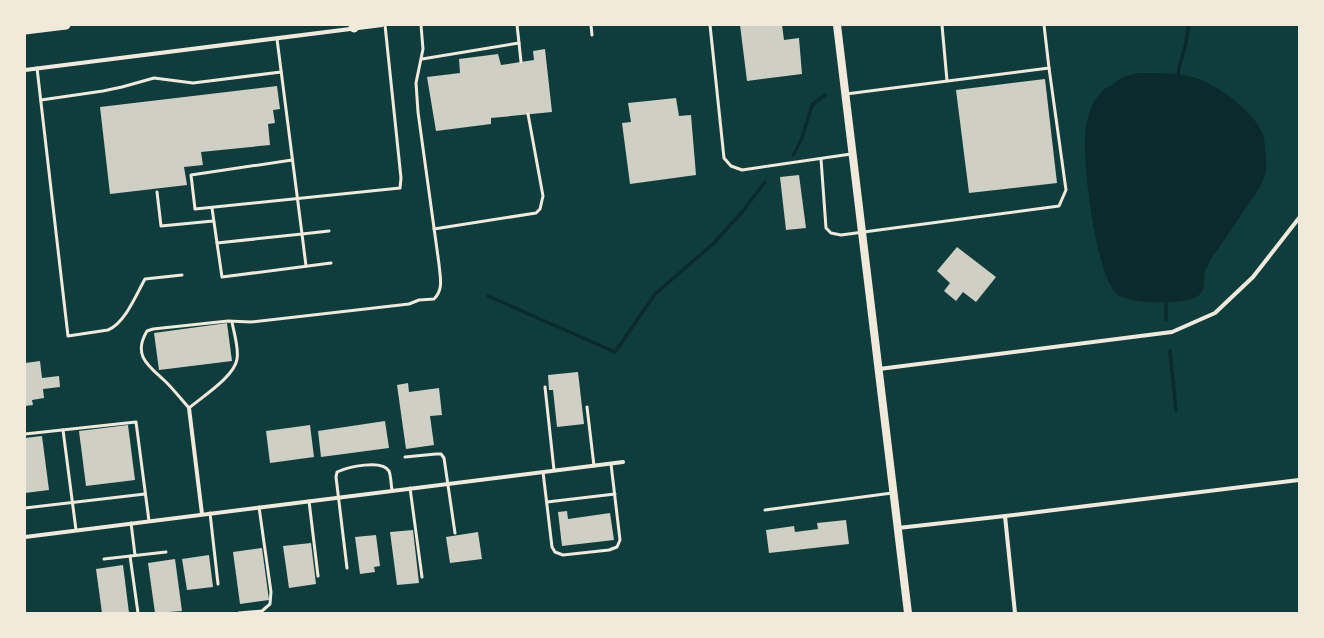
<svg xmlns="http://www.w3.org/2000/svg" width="1324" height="638" font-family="'PT Sans Narrow',sans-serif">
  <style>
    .water { fill: #0a2a2b }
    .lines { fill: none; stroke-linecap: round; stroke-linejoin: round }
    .stream { stroke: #0a2a2b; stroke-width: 3.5 }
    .building { fill: #cfcfc3 }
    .service { stroke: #f1e9da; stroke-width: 3 }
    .minor { stroke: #f1e9da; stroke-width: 4 }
    .secondary { stroke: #f1e9da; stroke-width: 8 }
    .trunk { stroke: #f1e9da; stroke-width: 9 }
  </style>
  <rect width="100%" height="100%" fill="#0f3d3e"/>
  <path class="water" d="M1139,73C1159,73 1183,72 1202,80C1223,90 1255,112 1263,135C1265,141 1265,149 1266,155C1266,162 1267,168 1265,175C1260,191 1248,204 1239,218C1230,232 1221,245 1211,259C1209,263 1207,267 1205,271C1203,279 1206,291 1198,296C1194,299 1186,300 1182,301C1166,303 1129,304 1117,294C1096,277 1083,166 1085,138C1085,126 1089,110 1095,100C1098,97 1101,92 1104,89C1106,87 1110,87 1112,85C1122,76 1126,76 1139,73Z"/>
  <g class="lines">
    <g class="stream">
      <path d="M1178,78C1178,66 1182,58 1185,47C1187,40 1187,32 1189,25"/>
      <polyline points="793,155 795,152 802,138 812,105 825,95"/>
      <polyline points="488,296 615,352 655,294 713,244 742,212 765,182"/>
      <polyline points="1166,320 1166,298"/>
      <polyline points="1170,351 1176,410"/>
    </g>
  </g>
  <g class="building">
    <polygon points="740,25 782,25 784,40 799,38 802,74 747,81"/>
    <polygon points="545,49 552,112 491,118 491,124 436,131 427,77 460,73 459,59 498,54 501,65 534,60 533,51"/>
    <polygon points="1045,79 1057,183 969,193 956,90"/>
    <polygon points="277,86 280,109 273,110 275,123 268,124 270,145 201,152 203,165 184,167 187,185 110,194 100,107"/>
    <polygon points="676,98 679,116 691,115 696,175 630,184 622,123 631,122 628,103"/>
    <polygon points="799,175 806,228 786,230 780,177"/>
    <polygon points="957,247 996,277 976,302 963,292 956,301 944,291 950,283 937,271"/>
    <polygon points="227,323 232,361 159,370 154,333"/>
    <polygon points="40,361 42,378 59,376 60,387 43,389 44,398 32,400 33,405 25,406 25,363"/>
    <polygon points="578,372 584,424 557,427 553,390 549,390 548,375"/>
    <polygon points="408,383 409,392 439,388 442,415 430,416 434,445 406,449 397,385"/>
    <polygon points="385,421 389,448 321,457 318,431"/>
    <polygon points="128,425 135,480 86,486 79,431"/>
    <polygon points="310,425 314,457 270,463 266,431"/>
    <polygon points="42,436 49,490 25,493 25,438"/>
    <polygon points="567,511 568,519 610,513 614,540 562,546 558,512"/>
    <polygon points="846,520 849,544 769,553 766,530 794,526 795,532 818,529 817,523"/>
    <polygon points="413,530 419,583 397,585 390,532"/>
    <polygon points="478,532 482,559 450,563 446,537"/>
    <polygon points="376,535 380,566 374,567 375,572 360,574 355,537"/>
    <polygon points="311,543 316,584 289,588 283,546"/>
    <polygon points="262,548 269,600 240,604 233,552"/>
    <polygon points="209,555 213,587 187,590 182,559"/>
    <polygon points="175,559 182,611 155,613 148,563"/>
    <polygon points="123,565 129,613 102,613 96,569"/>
  </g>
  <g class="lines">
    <g class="service">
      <polyline points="591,25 592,35"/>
      <polyline points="710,25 724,158 731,166 742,170 851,154"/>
      <polyline points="942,25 947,81"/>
      <polyline points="519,43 521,62"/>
      <polyline points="422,59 519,43 517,25"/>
      <path d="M37,68L68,336L108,330C125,323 136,295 145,279L182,275"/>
      <polyline points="846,94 1049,68 1044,25"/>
      <polyline points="41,100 103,91 122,87 154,78 193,83 281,72"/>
      <polyline points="821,159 826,228 831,233 841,235 1059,206 1066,190 1049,68"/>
      <polyline points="292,160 191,175 195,209 400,188 401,178 385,25"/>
      <polyline points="157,192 161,226 213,221"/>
      <polyline points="212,208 217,243 302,234 277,39"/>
      <polyline points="434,229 536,213 540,209 543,196 528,114"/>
      <polyline points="217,243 222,277 331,263"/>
      <polyline points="306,266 302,234 329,231"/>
      <path d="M232,322C234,333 239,348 237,359C235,376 202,397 189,408C181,399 174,390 166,382C149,366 132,356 147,331L153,329L228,321L251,322L409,304L419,300L434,299C444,289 440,277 439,264L418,112L416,83L423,49L421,25"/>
      <polyline points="545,387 554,470"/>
      <polyline points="587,407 594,466"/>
      <polyline points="63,430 76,530"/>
      <polyline points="25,434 136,422 149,521"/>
      <polyline points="405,457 436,454 441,454 444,458 455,533"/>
      <polyline points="543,472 552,547 555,552 563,555 609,550 617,547 620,540 611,464"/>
      <polyline points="410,488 422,577"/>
      <polyline points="309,501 318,576"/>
      <polyline points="547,502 615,494"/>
      <polyline points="25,508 145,494"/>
      <polyline points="765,510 892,493"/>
      <polyline points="210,513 218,584"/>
      <polyline points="131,523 135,555"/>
      <polyline points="130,556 138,613"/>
      <polyline points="104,559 166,552"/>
      <path d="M347,568L336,477L337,472C348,467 382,459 389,471C391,476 391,485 392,490"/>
      <polyline points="239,613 262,611 270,604 271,592 259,507"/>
    </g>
    <g class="minor">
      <polyline points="25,70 382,25"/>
      <polyline points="879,369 1172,332 1215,313 1253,277 1299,218"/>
      <polyline points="189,408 202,514"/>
      <polyline points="1005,516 1015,613"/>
      <polyline points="898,528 1005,516 1299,480"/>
      <polyline points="25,537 623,462"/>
    </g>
    <polyline class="secondary" points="837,25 908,613"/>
    <g class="trunk">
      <polyline points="353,25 354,28"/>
      <polyline points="25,30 66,25"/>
    </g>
  </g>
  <rect width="1324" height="638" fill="none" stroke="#f1e9da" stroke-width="52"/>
</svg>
